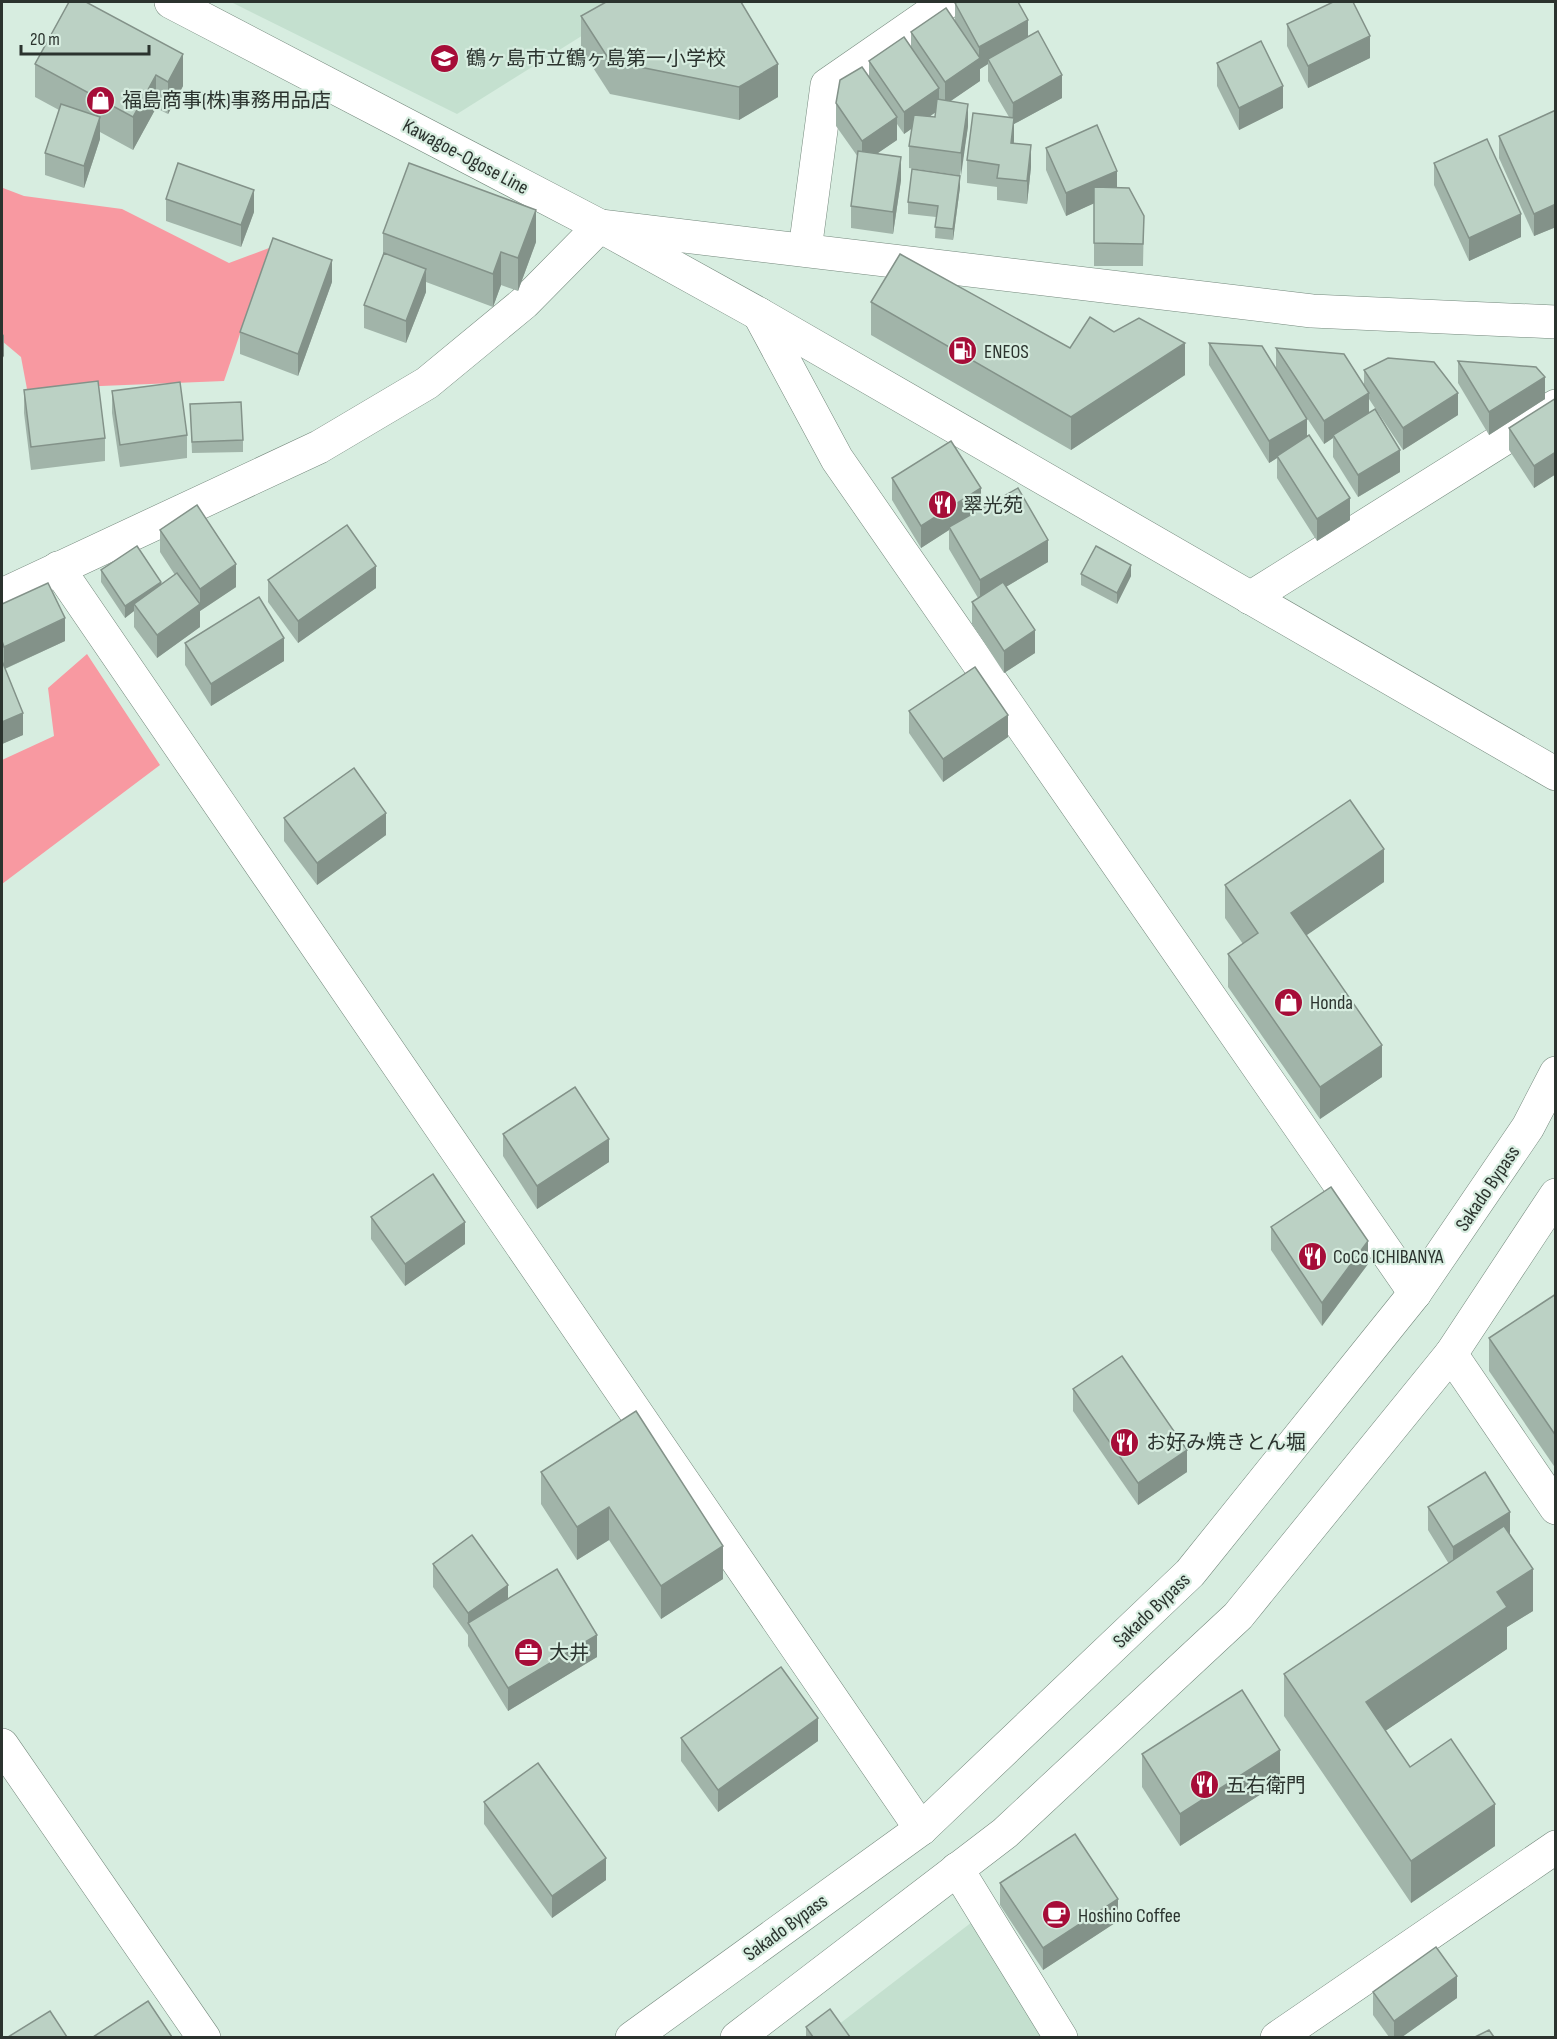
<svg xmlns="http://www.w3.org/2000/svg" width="1557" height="2039" font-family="'Sofia Sans Condensed','Noto Sans JP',sans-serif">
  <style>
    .built { fill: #c4e0cf }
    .green { fill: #f899a1 }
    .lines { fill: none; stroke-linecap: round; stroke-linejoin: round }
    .street-casing { stroke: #74887c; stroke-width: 34 }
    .secondary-casing { stroke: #74887c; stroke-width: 34 }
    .highway-casing { stroke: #74887c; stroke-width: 34 }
    .street { stroke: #fff; stroke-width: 33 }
    .secondary { stroke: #fff; stroke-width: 33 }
    .highway { stroke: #fff; stroke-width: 33 }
    .wall { fill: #a1b4a9; fill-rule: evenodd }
    .shaded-wall { fill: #839289 }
    .building { fill: #bbd1c4; stroke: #839289; stroke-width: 1.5 }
    .labels { text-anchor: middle; stroke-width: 4.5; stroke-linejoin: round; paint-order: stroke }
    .poi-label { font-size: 20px; fill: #2b332e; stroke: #d7ede0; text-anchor: start }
    .street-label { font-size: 20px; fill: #2b332e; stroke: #d7ede0 }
  </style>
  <rect width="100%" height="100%" fill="#d7ede0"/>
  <g class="built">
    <polygon points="231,2 636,2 457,114"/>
    <polygon points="972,1922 1051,2038 821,2038"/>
  </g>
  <g class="green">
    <polygon points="3,188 24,196 122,209 229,263 269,248 224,381 27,389 21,357 2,341 2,193"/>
    <polygon points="87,654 160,765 2,884 2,760 54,736 48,688"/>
  </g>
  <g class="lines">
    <defs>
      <g id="street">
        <polyline points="805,250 827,85 947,2"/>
        <polyline points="759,314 837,459 1415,1293"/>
        <polyline points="58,568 921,1829"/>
        <polyline points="2,595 319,447 427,383 524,303 600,226 1312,311 1556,322"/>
        <polyline points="1250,598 1556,406"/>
        <polyline points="1451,1354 1556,1508"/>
        <polyline points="2,1745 204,2038"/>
        <polyline points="957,1869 1061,2038"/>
      </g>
      <g id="secondary">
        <polyline points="171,2 600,226 759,314 1556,774"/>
        <polyline points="1277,2038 1556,1847"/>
      </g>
      <g id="highway">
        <polyline points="632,2038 921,1829 1190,1573 1415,1293 1528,1127 1556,1073"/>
        <polyline points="737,2038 1005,1833 1238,1616 1451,1354 1556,1195"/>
      </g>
    </defs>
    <use href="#street" class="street-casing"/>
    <use href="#secondary" class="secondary-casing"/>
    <use href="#highway" class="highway-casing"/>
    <use href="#street" class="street"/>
    <use href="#secondary" class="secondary"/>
    <use href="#highway" class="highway"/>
  </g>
  <g class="wall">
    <polygon points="69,2 183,86 168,114 156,108 133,150 100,132 100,139 84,188 45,175 45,153 59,110 35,97 35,64"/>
    <path d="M955,3L1028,37L1062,98L1014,124V143L1031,167L1027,204L997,200V187L967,183V160L1009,117L988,81V64L980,69V81L950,101L968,126L960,176V187L953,240L935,238L936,217L908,214V202L958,175L909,168V146L912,128L904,134L897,124V140L876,154L901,180L893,234L851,228V206L858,157L836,126V103L869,77V61L911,46V32L955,20ZM935,112V117H929Z"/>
    <polygon points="581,16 778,97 739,120 610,94 581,49"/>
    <polygon points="1287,24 1370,58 1308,88 1287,46"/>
    <polygon points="1217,63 1283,108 1239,130 1217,86"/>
    <polygon points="1556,110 1556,227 1534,236 1499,158 1499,136"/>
    <polygon points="1046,148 1117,188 1144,216 1143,266 1094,266 1094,203 1066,216 1046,170"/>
    <polygon points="1434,163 1521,237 1469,261 1434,185"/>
    <polygon points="166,199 254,212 241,247 166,221"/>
    <polygon points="383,233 536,242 518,291 501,285 493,307 426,282 426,292 406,343 364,328 364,305 383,256"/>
    <polygon points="332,282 298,376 240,354 240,332"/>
    <polygon points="871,302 1070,348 1114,332 1185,375 1071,450 871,335"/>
    <polygon points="1209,343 1276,369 1276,348 1364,385 1364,370 1458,415 1403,450 1369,399 1369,413 1400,472 1358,497 1333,457 1333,438 1324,444 1288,389 1307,437 1350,520 1317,541 1277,478 1277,458 1269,463 1209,365"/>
    <polygon points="1458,361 1545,399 1489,435 1458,383"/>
    <polygon points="24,390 105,438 105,461 31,470 24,413"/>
    <polygon points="112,391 187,435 187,458 120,467 112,413"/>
    <polygon points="1556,398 1556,474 1534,488 1509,450 1509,428"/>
    <polygon points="190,404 243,440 243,452 192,453"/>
    <polygon points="892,478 981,509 1048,562 1006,587 1035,653 1004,673 972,624 972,602 978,598 949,549 949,530 921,548 892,500"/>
    <polygon points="160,530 236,587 200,611 200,627 157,658 134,627 134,611 125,618 101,582 101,570 161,585 175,575 160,552"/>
    <polygon points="1081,574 1131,576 1117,604 1081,585"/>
    <polygon points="268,580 376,588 298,643 268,602"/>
    <polygon points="2,604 65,641 5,669 23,735 2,744"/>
    <polygon points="185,643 284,661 211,706 185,665"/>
    <polygon points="909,711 1008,737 943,782 909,733"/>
    <polygon points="284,818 386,835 317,885 284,841"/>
    <polygon points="1384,882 1306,935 1382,1077 1320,1119 1228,987 1228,954 1243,944 1225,918 1225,885"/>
    <polygon points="503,1134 609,1162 537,1209 503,1156"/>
    <polygon points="371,1217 465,1244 405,1286 371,1239"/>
    <polygon points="1271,1227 1368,1264 1322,1326 1271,1250"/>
    <polygon points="1556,1294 1556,1469 1489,1371 1489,1338"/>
    <polygon points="1073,1389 1187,1472 1138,1505 1073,1411"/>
    <polygon points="636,1411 723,1579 661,1619 609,1540 577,1560 541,1504 541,1472"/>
    <polygon points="1428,1507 1510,1534 1533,1611 1507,1627 1507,1649 1385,1731 1410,1767 1495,1846 1411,1903 1284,1716 1284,1674 1449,1564 1428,1530"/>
    <polygon points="433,1564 508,1599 597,1657 508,1711 468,1646 468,1635 433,1587"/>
    <polygon points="681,1738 818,1741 718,1812 681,1761"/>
    <polygon points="1142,1754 1280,1782 1180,1846 1142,1787"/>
    <polygon points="484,1802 606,1880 552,1918 484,1824"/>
    <polygon points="1000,1883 1118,1921 1043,1970 1000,1905"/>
    <polygon points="1373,1992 1457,1998 1402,2037 1389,2037 1373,2015"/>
    <polygon points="806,2027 850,2037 806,2037"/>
  </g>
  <g class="shaded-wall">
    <polygon points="1028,20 1028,42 988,59 988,64 980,69 980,81 945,105 945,82 979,59 979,47"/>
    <polygon points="1370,36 1370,58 1308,88 1308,66"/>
    <polygon points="183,54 183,86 168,114 168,82"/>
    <polygon points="778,64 778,97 739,120 739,87"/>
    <polygon points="156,75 156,108 133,150 133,117"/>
    <polygon points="1062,75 1062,98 1014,124 1014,140 1011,165 1013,103"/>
    <polygon points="1283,86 1283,108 1239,130 1239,108"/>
    <polygon points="939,88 939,110 904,134 904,112"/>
    <polygon points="968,104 968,126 961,176 961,153"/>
    <polygon points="100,117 100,139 84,188 84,166"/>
    <polygon points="897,117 897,140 862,164 862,141"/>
    <polygon points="1031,145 1031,167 1027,204 1027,181"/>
    <polygon points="901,157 901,180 893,234 893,212"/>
    <polygon points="1117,171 1117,193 1066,216 1066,193"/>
    <polygon points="960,176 960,187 953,240 953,229"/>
    <polygon points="254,190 254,212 241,247 241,225"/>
    <polygon points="1556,204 1556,227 1534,236 1534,214"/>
    <polygon points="536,210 536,242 518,291 518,258"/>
    <polygon points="1521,214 1521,237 1469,261 1469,238"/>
    <polygon points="501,252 501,285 493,307 493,274"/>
    <polygon points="332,260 332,282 298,376 298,354"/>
    <polygon points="426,269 426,292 406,343 406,321"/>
    <polygon points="4,334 4,356 2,359 2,337"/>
    <polygon points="1185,343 1185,375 1071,450 1071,417"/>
    <polygon points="1545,377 1545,399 1489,435 1489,412"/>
    <polygon points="1369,393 1369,415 1333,435 1333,438 1324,444 1324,421"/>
    <polygon points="1458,393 1458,415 1403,450 1403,428"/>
    <polygon points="1307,419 1307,441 1277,456 1277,458 1269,463 1269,441"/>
    <polygon points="1400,450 1400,472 1358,497 1358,475"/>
    <polygon points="1556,452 1556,474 1534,488 1534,466"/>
    <polygon points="981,488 981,511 949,527 949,530 921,548 921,526"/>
    <polygon points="1350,498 1350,520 1317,541 1317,519"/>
    <polygon points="1048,540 1048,562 980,602 980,580"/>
    <polygon points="236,564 236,587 200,611 200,627 157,658 157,635 200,604 200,589"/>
    <polygon points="1131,565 1131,576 1117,604 1117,593"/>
    <polygon points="376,566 376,588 298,643 298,621"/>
    <polygon points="161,582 161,593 134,604 134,611 125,618 125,606"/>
    <polygon points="65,618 65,641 4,669 4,647"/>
    <polygon points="1035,630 1035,653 1004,673 1004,651"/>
    <polygon points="284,638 284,661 211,706 211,684"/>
    <polygon points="23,713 23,735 2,744 2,722"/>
    <polygon points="1008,715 1008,737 943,782 943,759"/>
    <polygon points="386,813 386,835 317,885 317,863"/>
    <polygon points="1384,849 1384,882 1291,946 1291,913"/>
    <polygon points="1382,1045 1382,1077 1320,1119 1320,1087"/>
    <polygon points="609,1139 609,1162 537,1209 537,1186"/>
    <polygon points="465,1222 465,1244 405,1286 405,1264"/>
    <polygon points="1368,1241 1368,1264 1322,1326 1322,1303"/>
    <polygon points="1187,1450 1187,1472 1138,1505 1138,1483"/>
    <polygon points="609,1507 609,1540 577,1560 577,1527"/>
    <polygon points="1510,1512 1510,1534 1453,1570 1453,1547"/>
    <polygon points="723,1546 723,1579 661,1619 661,1586"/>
    <polygon points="1533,1569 1533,1611 1507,1627 1507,1649 1366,1744 1366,1702 1497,1592"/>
    <polygon points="508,1585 508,1607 468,1623 468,1613"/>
    <polygon points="597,1635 597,1657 508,1711 508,1688"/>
    <polygon points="818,1718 818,1741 718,1812 718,1790"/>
    <polygon points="1280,1750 1280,1782 1180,1846 1180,1814"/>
    <polygon points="1495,1804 1495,1846 1411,1903 1411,1861"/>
    <polygon points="606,1858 606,1880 552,1918 552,1896"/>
    <polygon points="1118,1899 1118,1921 1043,1970 1043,1948"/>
    <polygon points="1457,1976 1457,1998 1402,2037 1394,2037 1394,2021"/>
  </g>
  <g class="building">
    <polygon points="69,2 86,2 183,54 168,82 156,75 133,117 35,64"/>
    <polygon points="606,2 741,2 778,64 739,87 610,61 581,16"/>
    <polygon points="958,2 1018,2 1028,20 979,47 955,3"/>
    <polygon points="1333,2 1353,2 1370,36 1308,66 1287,24"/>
    <polygon points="946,8 980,58 945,82 911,32"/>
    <polygon points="1038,31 1062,75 1013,103 988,59"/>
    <polygon points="904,37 939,88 904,112 869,61"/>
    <polygon points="1261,41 1283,86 1239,108 1217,63"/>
    <polygon points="862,67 897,117 862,141 836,103 840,80"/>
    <polygon points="937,99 968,104 961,153 909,146 914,115 935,117"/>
    <polygon points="61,104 100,117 84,166 45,153"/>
    <polygon points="1556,110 1556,204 1534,214 1499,136"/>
    <polygon points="973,113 1014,118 1011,143 1031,145 1027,181 997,178 999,165 967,160"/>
    <polygon points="1097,125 1117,171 1066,193 1046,148"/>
    <polygon points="1487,139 1521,214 1469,238 1434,163"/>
    <polygon points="858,151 901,157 893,212 851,206"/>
    <polygon points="178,163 254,190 241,225 166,199"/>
    <polygon points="409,163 536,210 518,258 501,252 493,274 383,233"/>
    <polygon points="912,169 960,176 953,229 935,227 938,206 908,202"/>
    <polygon points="1094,187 1129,188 1144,216 1143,244 1094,243"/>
    <polygon points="273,238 332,260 298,354 240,332"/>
    <polygon points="384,253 426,269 406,321 364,305"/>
    <polygon points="900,254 1070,348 1090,317 1114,332 1139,318 1185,343 1071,417 871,302"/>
    <polygon points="1209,343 1262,346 1307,419 1269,441"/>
    <polygon points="1276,348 1344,354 1369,393 1324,421"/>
    <polygon points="1388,358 1434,362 1458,393 1403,428 1364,370"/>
    <polygon points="1458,361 1536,367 1545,377 1489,412"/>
    <polygon points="98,381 105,438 31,447 24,390"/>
    <polygon points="180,382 187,435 120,445 112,391"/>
    <polygon points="1556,398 1556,452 1534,466 1509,428"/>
    <polygon points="241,402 243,440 192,442 190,404"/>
    <polygon points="1375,409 1400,450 1358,475 1333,435"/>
    <polygon points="1309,435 1350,498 1317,519 1277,456"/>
    <polygon points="951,441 981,488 921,526 892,478"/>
    <polygon points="1018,488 1048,540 980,580 949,527"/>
    <polygon points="197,505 236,564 200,589 160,530"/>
    <polygon points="347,525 376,566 298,621 268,580"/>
    <polygon points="137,546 161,582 125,606 101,570"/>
    <polygon points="1096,546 1131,565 1117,593 1081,574"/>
    <polygon points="177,573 200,604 157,635 134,604"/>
    <polygon points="1003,582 1035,630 1004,651 972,602"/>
    <polygon points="48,583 65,618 4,647 2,641 2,604"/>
    <polygon points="259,597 284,638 211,684 185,643"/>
    <polygon points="2,661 23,713 2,722"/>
    <polygon points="975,667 1008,715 943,759 909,711"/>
    <polygon points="354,768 386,813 317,863 284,818"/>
    <polygon points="1350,800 1384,849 1291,913 1382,1045 1320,1087 1228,954 1258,933 1225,885"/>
    <polygon points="575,1087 609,1139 537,1186 503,1134"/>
    <polygon points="433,1174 465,1222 405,1264 371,1217"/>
    <polygon points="1331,1187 1368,1241 1322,1303 1271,1227"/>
    <polygon points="1556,1294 1556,1436 1489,1338"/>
    <polygon points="1122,1356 1187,1450 1138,1483 1073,1389"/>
    <polygon points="636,1411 723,1546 661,1586 609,1507 577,1527 541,1472"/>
    <polygon points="1485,1472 1510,1512 1453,1547 1428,1507"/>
    <polygon points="1504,1526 1533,1569 1497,1592 1507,1607 1366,1702 1410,1767 1451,1739 1495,1804 1411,1861 1284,1674"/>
    <polygon points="472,1535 508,1585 468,1613 433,1564"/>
    <polygon points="557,1569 597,1635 508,1688 468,1623"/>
    <polygon points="781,1667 818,1718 718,1790 681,1738"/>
    <polygon points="1242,1690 1280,1750 1180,1814 1142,1754"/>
    <polygon points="538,1763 606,1858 552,1896 484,1802"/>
    <polygon points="1075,1834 1118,1899 1043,1948 1000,1883"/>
    <polygon points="1436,1947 1457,1976 1394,2021 1373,1992"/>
    <polygon points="148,2001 172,2037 93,2037"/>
    <polygon points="830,2009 850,2037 813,2037 806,2027"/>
    <polygon points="50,2011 67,2037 8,2037"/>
    <polygon points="1489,2030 1494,2037 1475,2037"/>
  </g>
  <defs>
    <symbol id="school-disc" viewBox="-11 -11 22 22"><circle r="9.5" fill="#a60d38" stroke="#d7ede0"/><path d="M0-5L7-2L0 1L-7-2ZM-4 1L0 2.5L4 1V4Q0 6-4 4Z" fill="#fff"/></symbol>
    <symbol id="shop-disc" viewBox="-11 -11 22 22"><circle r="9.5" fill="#a60d38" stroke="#d7ede0"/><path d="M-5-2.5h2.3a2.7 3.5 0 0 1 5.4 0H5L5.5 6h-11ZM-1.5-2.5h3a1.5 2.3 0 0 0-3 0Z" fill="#fff"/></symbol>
    <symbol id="fuel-disc" viewBox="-11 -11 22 22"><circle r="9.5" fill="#a60d38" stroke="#d7ede0"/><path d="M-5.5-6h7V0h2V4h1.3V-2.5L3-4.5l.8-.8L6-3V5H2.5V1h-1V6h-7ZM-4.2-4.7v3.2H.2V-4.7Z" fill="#fff"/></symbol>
    <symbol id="restaurant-disc" viewBox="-11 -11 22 22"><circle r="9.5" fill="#a60d38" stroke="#d7ede0"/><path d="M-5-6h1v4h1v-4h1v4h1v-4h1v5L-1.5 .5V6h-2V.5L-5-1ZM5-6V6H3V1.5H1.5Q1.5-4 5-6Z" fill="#fff"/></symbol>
    <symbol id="office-disc" viewBox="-11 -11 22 22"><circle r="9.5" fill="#a60d38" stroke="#d7ede0"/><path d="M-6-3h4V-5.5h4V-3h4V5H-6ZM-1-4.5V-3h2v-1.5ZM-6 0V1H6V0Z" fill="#fff"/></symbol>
    <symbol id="cafe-disc" viewBox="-11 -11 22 22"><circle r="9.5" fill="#a60d38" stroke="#d7ede0"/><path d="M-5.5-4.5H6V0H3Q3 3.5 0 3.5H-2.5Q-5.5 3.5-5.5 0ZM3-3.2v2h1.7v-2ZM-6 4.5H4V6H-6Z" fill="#fff"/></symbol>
  </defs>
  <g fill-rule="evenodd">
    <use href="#school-disc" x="428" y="42" width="33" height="33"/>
    <use href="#shop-disc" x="84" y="84" width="33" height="33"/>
    <use href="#fuel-disc" x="946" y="334" width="33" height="33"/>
    <use href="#restaurant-disc" x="926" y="488" width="33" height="33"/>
    <use href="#shop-disc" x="1272" y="986" width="33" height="33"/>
    <use href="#restaurant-disc" x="1296" y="1240" width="33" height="33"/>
    <use href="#restaurant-disc" x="1108" y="1426" width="33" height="33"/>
    <use href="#office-disc" x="512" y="1636" width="33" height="33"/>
    <use href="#restaurant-disc" x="1188" y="1768" width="33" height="33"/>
    <use href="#cafe-disc" x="1040" y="1898" width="33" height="33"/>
  </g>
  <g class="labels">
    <g class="poi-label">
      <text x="466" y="65">鶴ヶ島市立鶴ヶ島第一小学校</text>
      <text x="122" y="107">福島商事(株)事務用品店</text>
      <text x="984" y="358">ENEOS</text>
      <text x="963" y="512">翠光苑</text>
      <text x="1310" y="1009">Honda</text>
      <text x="1333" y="1263">CoCo ICHIBANYA</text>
      <text x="1146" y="1449">お好み焼きとん堀</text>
      <text x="549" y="1659">大井</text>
      <text x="1226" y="1792">五右衛門</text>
      <text x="1078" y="1922">Hoshino Coffee</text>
    </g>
    <g class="street-label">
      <text transform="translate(466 156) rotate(28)" y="7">Kawagoe-Ogose Line</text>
      <text transform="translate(1487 1188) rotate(-56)" y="7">Sakado Bypass</text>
      <text transform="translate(1151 1610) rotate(-44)" y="7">Sakado Bypass</text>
      <text transform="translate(785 1927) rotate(-36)" y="7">Sakado Bypass</text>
    </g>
  </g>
  <rect width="1557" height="2039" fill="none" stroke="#2b332e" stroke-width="6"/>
  <path d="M21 45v9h128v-9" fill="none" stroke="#2b332e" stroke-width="3"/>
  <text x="30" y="45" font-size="18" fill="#2b332e" stroke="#d7ede0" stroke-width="4.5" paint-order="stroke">20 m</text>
</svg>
